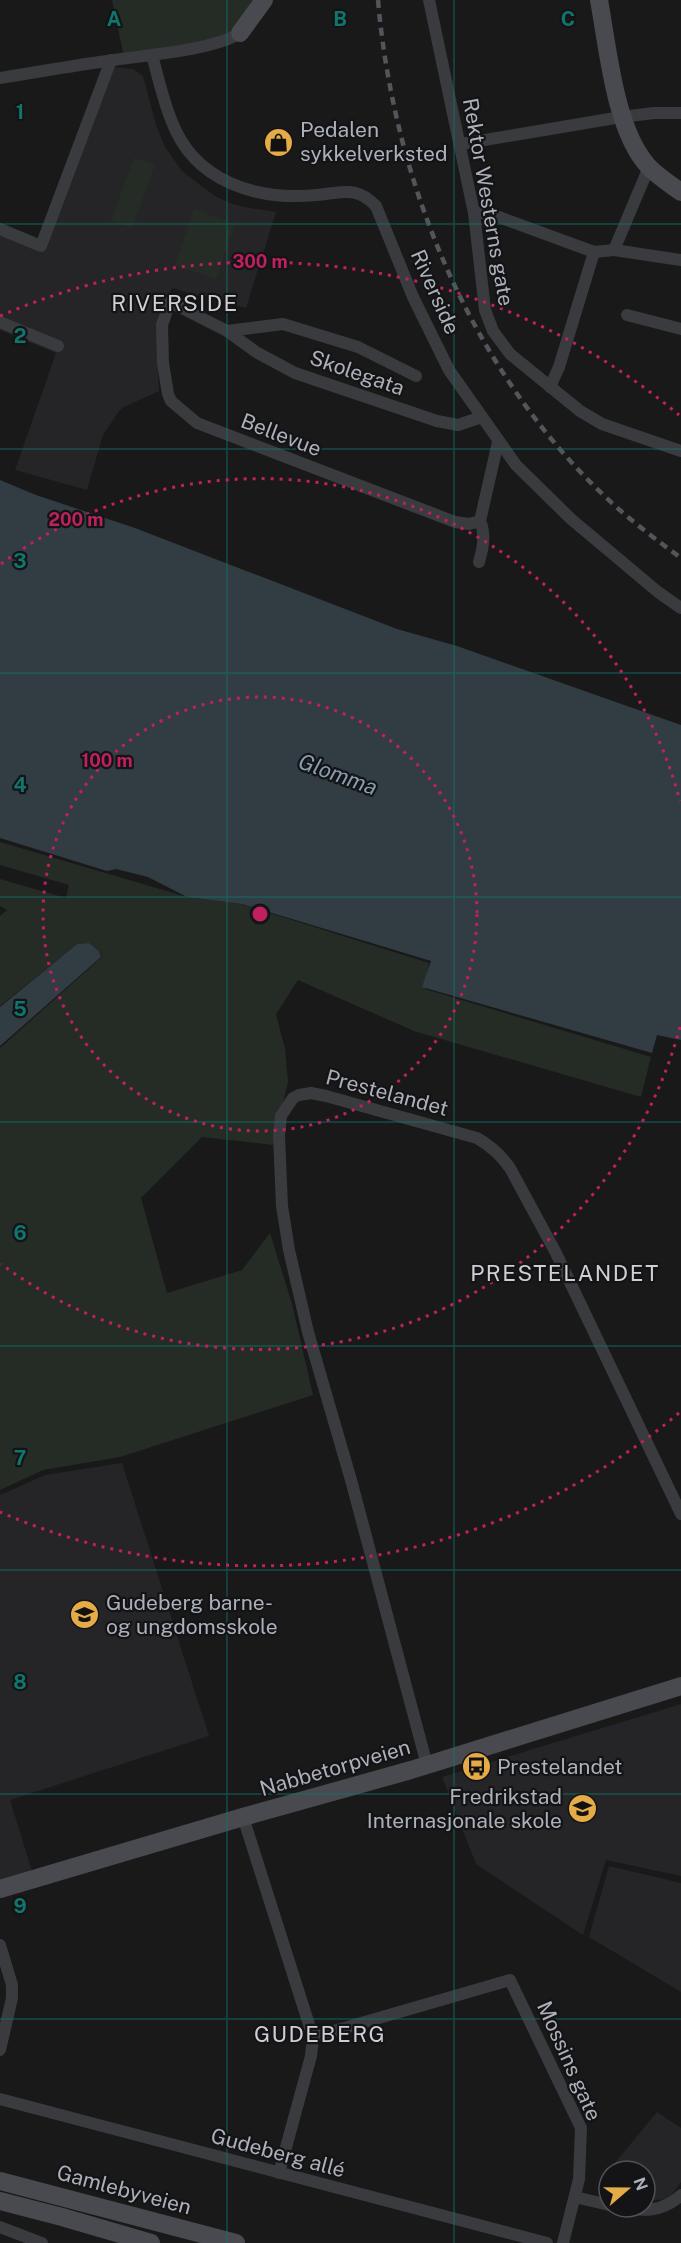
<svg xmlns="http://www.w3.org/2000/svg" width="681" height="2243" font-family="'Public Sans',sans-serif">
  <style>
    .built { fill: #252527 }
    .green { fill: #252c26 }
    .water { fill: #323c43 }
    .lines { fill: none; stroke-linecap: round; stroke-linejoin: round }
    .street { stroke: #3a3b3f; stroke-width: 12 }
    .secondary { stroke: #484a4f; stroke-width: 18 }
    .rail { stroke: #53555a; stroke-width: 4.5; stroke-dasharray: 8 6; stroke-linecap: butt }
    .grid { fill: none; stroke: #0f766e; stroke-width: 1.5; stroke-opacity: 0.55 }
    .ring { fill: none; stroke: #c12060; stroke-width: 3; stroke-dasharray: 3 6 }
    .labels { text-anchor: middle; stroke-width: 4.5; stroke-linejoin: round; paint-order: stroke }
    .poi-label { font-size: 21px; fill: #acb0b9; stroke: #141416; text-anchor: start }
    .street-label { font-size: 21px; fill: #acb0b9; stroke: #141416 }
    .neighbourhood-label { font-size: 22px; letter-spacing: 1.5px; fill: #cdcfd5; stroke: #141416 }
    .water-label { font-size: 22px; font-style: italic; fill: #869eb1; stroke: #141416 }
    .grid-label { font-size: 20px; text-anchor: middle; font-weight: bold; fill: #0f766e; stroke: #141416; stroke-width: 4.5; stroke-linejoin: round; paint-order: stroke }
    .centre { fill: #c12060; stroke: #141416; stroke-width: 3 }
    .ring-label { font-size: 18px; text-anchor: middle; font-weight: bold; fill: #c12060; stroke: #141416; stroke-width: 4.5; stroke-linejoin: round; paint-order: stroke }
  </style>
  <rect width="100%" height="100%" fill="#19191a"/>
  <g class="built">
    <polygon points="113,67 133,69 143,76 156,125 165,147 182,171 215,196 233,204 244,207 276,212 246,308 172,288 162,312 157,348 159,391 124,407 119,411 103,435 87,490 15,470 56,353 0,330 0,234 40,250"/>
    <polygon points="122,1463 209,1736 10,1800 32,1871 0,1880 0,1495 45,1475"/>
    <polygon points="681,1704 681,1876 606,1860 583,1935 476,1864 442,1777"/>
    <polygon points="609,1866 681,1883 681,1992 589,1937"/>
    <polygon points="657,2112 681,2128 681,2182 668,2199 645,2201 645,2171 609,2171 609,2191 605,2175"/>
  </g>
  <g class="green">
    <polygon points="112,0 257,0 225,38 124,57"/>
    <polygon points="134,158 155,165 132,228 111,221"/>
    <polygon points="194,209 235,224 216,279 175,265"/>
    <polygon points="0,842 187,897 241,904 429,963 425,989 651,1057 641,1097 414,1031 298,980 276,1014 285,1049 288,1082 273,1145 202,1137 141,1198 167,1293 242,1270 270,1233 292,1304 313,1395 120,1457 43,1470 0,1490 0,1048 102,957 99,951 89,943 77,944 0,1006 0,916 7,910 0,906 0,879 66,898 69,885 0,865"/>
  </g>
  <g class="water">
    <polygon points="0,480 36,495 135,528 397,629 457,646 681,725 681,1040 657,1035 652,1053 422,987 431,961 242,904 187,897 148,877 116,869 107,871 0,838"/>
    <polygon points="89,943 99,951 101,957 0,1046 0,1007 77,944"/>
  </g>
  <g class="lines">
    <g class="street">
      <polyline points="429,0 474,213 485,310 493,331 510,354 580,411 602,424 681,451"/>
      <path d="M152,55C158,77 163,100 172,122C195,182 257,201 317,195C343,193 356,185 376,206L413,297L449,370L516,465L571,519L658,592L681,608"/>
      <path d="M0,78C38,72 76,65 114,60C147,55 214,50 240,33"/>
      <polyline points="461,144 621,117 654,113 681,113"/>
      <polyline points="649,167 614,250 681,260"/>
      <polyline points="474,213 488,213 594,252 614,250"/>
      <polyline points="0,229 41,246 111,60"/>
      <polyline points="627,315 681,329"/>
      <polyline points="0,322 58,346"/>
      <polyline points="227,331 256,352 295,373 437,421 458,425 482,417"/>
      <polyline points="416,376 358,347 283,324 227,331 170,302 162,325 163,363 168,394 171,401 197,423 455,522 469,524 480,521"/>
      <polyline points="550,387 559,367 594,252"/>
      <path d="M479,562C483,548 486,534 480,521L498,442"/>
      <path d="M427,1765L351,1480L308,1332L289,1250L282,1206L279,1136L281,1116L293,1098L299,1095L311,1093L326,1096L477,1138C491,1146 501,1155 510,1168L556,1253L681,1514"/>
      <polyline points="243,1817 313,2037 311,2056 279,2173"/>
      <polyline points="0,1945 12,1985 12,1998 0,2050"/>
      <polyline points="313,2037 510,1980 581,2128 579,2179 563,2243"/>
      <polyline points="0,2099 547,2243"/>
      <polyline points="575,2197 609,2205"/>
      <path d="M620,2207C642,2212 663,2212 681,2195"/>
      <polyline points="0,2227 42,2243"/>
    </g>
    <g class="secondary">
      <path d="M599,0C608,49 615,130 648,166C657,176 670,184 681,192"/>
      <polyline points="240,33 264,0"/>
      <polyline points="0,1889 243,1817 411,1770 681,1686"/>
      <polyline points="0,2181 236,2243"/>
      <polyline points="0,2201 62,2217 151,2243"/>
    </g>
    <path class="rail" d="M378,0C394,186 474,377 613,504C635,524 658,541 681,558"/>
  </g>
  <path class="grid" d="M227,0V2243M454,0V2243M0,224H681M0,449H681M0,673H681M0,897H681M0,1122H681M0,1346H681M0,1570H681M0,1794H681M0,2019H681"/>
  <g class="ring">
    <circle cx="260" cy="914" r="217"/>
    <path d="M680 1027A435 435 0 0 1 1 1264M1 564A435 435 0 0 1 680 801"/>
    <path d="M679 1413A652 652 0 0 1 0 1512M0 316A652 652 0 0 1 679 415"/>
  </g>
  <defs>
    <symbol id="shop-disc" viewBox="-11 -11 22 22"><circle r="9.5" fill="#e4ab47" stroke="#141416"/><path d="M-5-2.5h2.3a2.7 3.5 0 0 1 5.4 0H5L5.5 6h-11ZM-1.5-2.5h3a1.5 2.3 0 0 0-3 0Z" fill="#111"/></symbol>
    <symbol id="school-disc" viewBox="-11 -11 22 22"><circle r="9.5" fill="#e4ab47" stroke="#141416"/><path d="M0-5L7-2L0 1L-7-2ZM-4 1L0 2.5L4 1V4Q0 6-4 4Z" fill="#111"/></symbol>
    <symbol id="bus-disc" viewBox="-11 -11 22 22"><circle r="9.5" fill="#e4ab47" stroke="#141416"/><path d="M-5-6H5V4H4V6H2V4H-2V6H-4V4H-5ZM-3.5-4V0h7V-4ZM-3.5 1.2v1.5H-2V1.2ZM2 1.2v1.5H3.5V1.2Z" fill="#111"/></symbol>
  </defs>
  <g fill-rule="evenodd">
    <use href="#shop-disc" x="262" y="126" width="33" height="33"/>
    <use href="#school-disc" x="68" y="1598" width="33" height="33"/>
    <use href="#bus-disc" x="460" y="1750" width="33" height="33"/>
    <use href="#school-disc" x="566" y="1792" width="33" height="33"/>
  </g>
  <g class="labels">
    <g class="poi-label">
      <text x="300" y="137">Pedalen<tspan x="300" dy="24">sykkelverksted</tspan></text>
      <text x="106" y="1610">Gudeberg barne-<tspan x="106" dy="24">og ungdomsskole</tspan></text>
      <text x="497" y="1774">Prestelandet</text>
      <text x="562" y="1804" text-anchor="end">Fredrikstad<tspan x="562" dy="24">Internasjonale skole</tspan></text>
    </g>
    <g class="street-label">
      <text transform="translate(488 202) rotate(80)" y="7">Rektor Westerns gate</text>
      <text transform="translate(435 292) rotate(66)" y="7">Riverside</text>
      <text transform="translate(357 373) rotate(19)" y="7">Skolegata</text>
      <text transform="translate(281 435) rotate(21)" y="7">Bellevue</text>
      <text transform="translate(387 1093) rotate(15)" y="7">Prestelandet</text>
      <text transform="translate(335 1768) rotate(-16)" y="7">Nabbetorpveien</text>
      <text transform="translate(569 2061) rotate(66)" y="7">Mossins gate</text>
      <text transform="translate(278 2153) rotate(15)" y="7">Gudeberg allé</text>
      <text transform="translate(124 2190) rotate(15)" y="7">Gamlebyveien</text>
    </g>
    <g class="neighbourhood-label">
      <text x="175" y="311">RIVERSIDE</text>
      <text x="565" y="1281">PRESTELANDET</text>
      <text x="320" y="2042">GUDEBERG</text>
    </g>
    <g class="water-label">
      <text transform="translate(338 774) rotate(20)" y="8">Glomma</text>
    </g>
  </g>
  <g class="grid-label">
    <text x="114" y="26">A</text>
    <text x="340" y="26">B</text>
    <text x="568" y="26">C</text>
    <text x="20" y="119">1</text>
    <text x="20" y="343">2</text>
    <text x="20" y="568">3</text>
    <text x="20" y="792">4</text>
    <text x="20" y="1016">5</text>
    <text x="20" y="1240">6</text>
    <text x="20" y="1465">7</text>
    <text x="20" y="1689">8</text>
    <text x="20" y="1913">9</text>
  </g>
  <circle cx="260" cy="914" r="9" class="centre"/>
  <g class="ring-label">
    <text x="260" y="268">300 m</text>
    <text x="76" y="526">200 m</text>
    <text x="107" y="767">100 m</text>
  </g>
  <g transform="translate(627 2189) rotate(70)"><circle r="28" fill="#141416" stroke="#515257" stroke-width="1.5"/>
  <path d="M0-4.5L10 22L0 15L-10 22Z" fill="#e4ab47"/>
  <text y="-9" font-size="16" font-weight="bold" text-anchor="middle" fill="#acb0b9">N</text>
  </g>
</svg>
